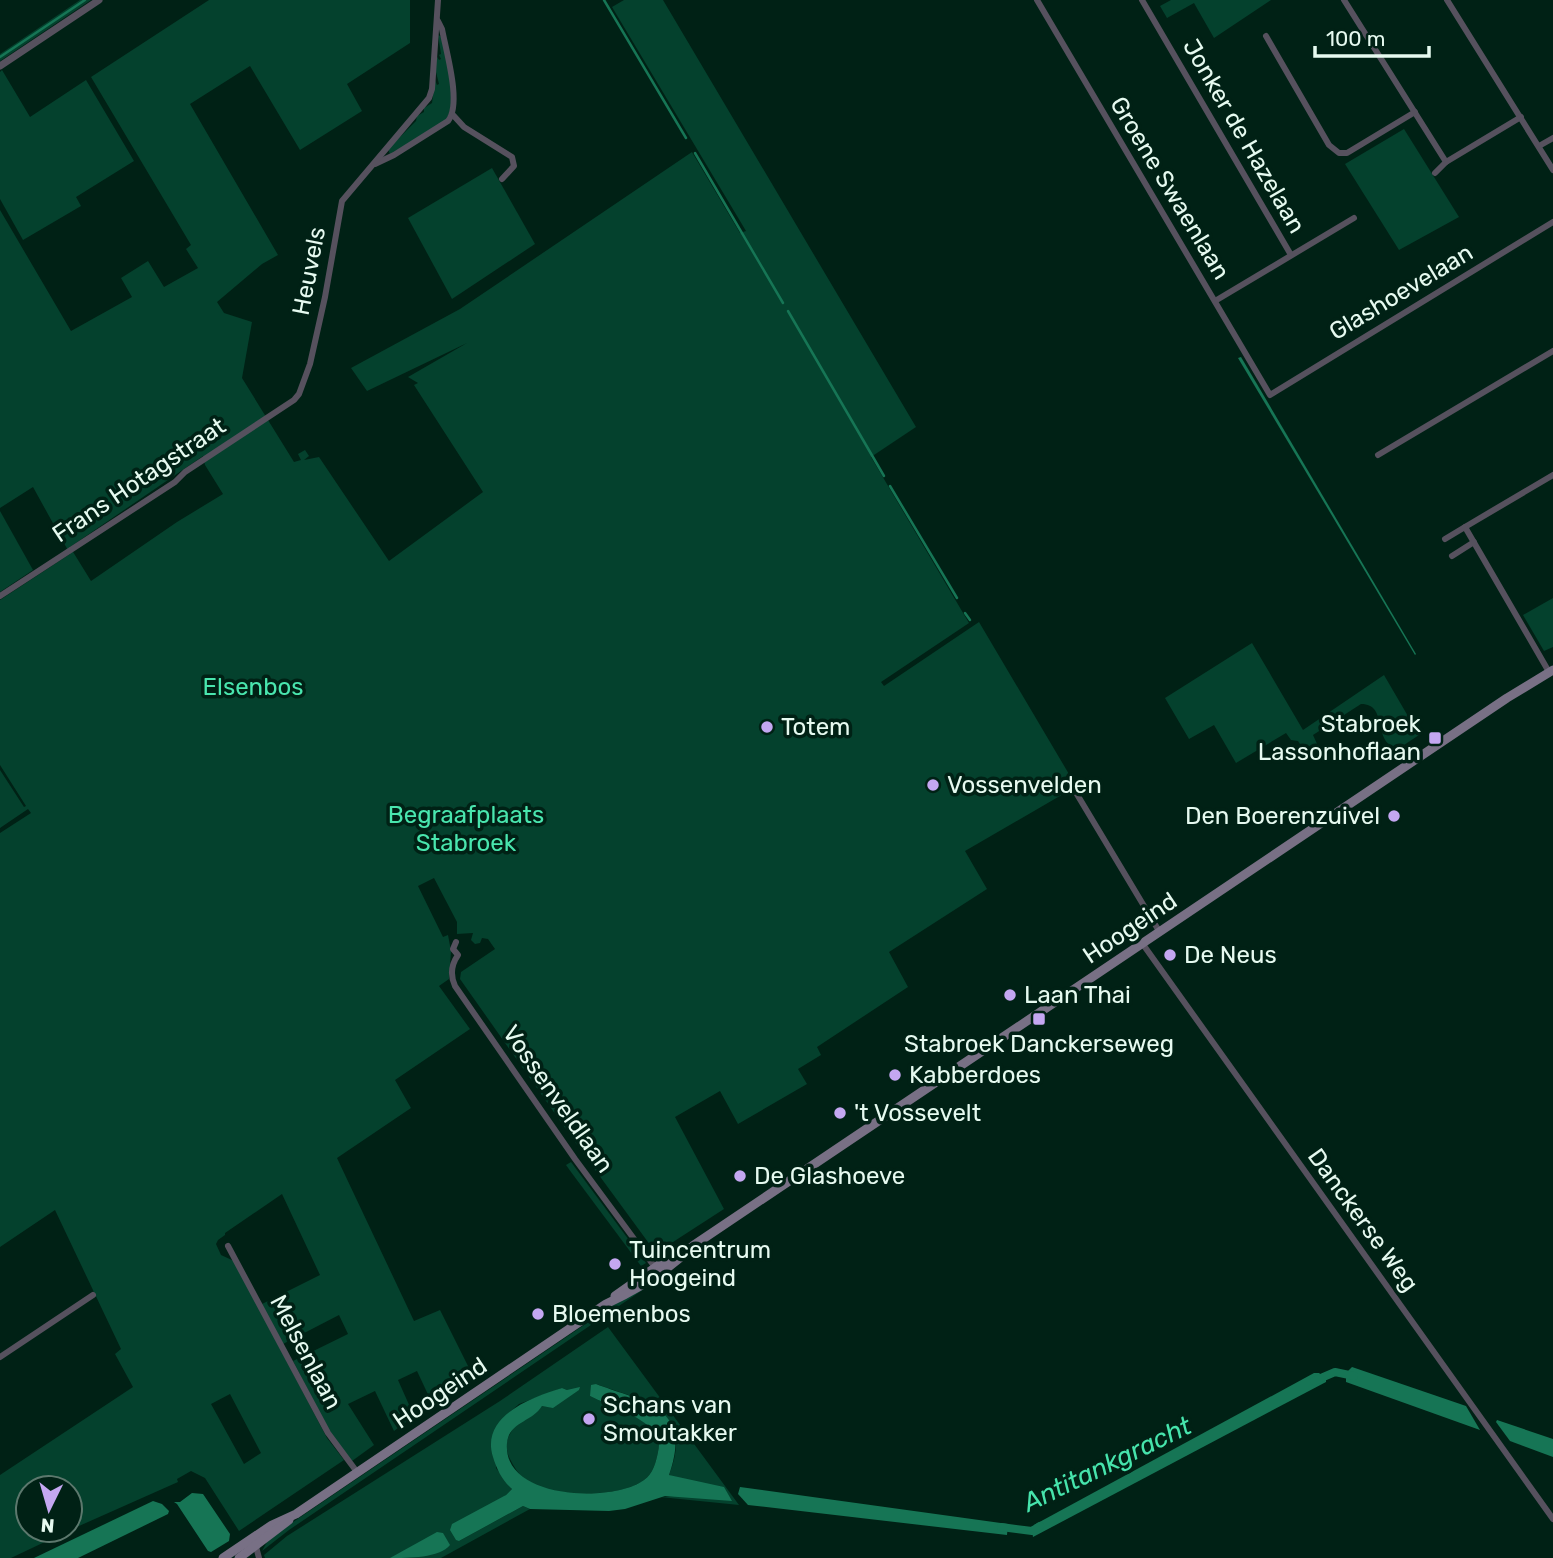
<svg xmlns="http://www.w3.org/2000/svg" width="1553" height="1558" font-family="Rubik,sans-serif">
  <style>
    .green { fill: #04412d; fill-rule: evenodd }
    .water { fill: #167555 }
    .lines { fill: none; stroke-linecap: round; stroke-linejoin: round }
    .stream { stroke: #167555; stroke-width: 2.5 }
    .canal { stroke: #167555; stroke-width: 8 }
    .minor { stroke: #56515e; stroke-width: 6 }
    .tertiary { stroke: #56515e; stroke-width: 7 }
    .secondary { stroke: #787085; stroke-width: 9 }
    .poi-dot { fill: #c4a7f1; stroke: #002115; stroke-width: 2.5 }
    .labels { text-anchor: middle; stroke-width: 7; stroke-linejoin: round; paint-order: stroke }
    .street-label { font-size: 24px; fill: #e6faf0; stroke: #002115 }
    .park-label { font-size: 24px; fill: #49e6ae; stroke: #002115 }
    .poi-label { font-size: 24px; fill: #e6faf0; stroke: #002115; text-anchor: start }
    .water-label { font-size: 26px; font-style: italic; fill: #46e4ac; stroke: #002115 }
  </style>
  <rect width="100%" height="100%" fill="#002115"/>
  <g class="green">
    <polygon points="80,0 91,0 0,61 0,54"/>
    <path d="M209,0H410V43L347,84L362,111L300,150L250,66L190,104L278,255L262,264L217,302L224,313L252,322L242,378L294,462L301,460L298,454L305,450L309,456L304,460L319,457L389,561L483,492L414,385L418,383L408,377L467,343L367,391L351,368L460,309L692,152L740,233L746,231L612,7L624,0H663L916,427L871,457L969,623L881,682L884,686L979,622L1079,791L1073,795L1065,793L965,851L987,889L889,952L908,987L817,1047L821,1055L798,1069L807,1084L738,1124L720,1091L675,1117L724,1209L656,1253L582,1152L460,979L461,972L495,949L488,939L482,938L480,943L475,944L471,940L473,933L457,934V922L434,878L418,886L443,937L448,935L451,951L449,979L439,986L470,1029L395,1080L411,1108L337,1158L414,1321L440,1310L470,1370L445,1387L447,1392L432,1403L417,1371L398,1380L414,1416L394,1431L375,1391L348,1404L374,1445L352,1461L332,1436L293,1361L348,1334L339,1315L283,1344L262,1304L320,1275L282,1194L225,1233V1235L218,1240L216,1244L221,1255L234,1261L327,1438L344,1460L239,1531L205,1478L191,1471L177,1479L178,1482L70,1530V1488H28V1530H70L11,1558H0V1475L133,1387L115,1354L121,1349L55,1210L0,1247V833L31,813L28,809L0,828V770L24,807L26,806L0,765V600L70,554L33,487L0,508V210L71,331L132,297L121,278L148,261L164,287L198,268L186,249L191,245L91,77ZM203,456L205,465L223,494L177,522L91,581L70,547ZM230,1394L261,1453L244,1464L211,1404Z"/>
    <polygon points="1171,0 1271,0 1214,38 1194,3 1167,18 1160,6"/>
    <path d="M438,35L442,37C446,59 461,107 443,123C429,135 407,144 390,154L388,149L416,121L417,116L424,112V108L432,103L435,80L437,85L439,84L436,72V55L439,60L441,59L439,55L441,54Z"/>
    <polygon points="2,70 30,117 86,80 134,161 76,197 81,206 23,240 0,199 0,72"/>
    <polygon points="1404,129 1459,217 1399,250 1345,164"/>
    <polygon points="492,168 535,244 452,299 408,218"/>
    <polygon points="0,511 33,570 0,592"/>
    <polygon points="1553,598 1553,647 1544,651 1523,615"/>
    <path d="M1252,643L1303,730L1384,675L1419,735L1398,749C1371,742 1389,704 1361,704L1313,735L1318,746L1314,754L1310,755L1306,753L1298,741L1291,740L1286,733L1236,763L1214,725L1189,739L1165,698Z"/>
    <polygon points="571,1162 646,1263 641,1266 571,1172 566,1165"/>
    <polygon points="643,1288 644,1289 289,1530 262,1551 268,1540 296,1520 624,1298"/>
    <path d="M608,1327L739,1505L660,1497L674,1496V1478L669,1475C695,1409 644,1401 596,1384L590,1396C610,1406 634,1413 652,1428C659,1434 660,1443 658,1452C656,1462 653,1474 644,1480C621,1498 550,1498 526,1480C519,1475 514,1467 510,1459C506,1451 505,1442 510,1434C515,1422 532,1414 542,1406C559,1407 559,1405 567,1390L562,1388L519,1404L503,1418L496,1468L512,1489L459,1541L523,1506L530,1509L441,1558H265L264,1555L287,1536L500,1401Z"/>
  </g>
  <g class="water">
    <polygon points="1241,357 1416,654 1415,655 1238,358"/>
    <polygon points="1352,1367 1466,1406 1480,1430 1346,1382 1346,1373"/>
    <polygon points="1314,1373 1319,1373 1326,1379 1326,1382 1033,1537 1032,1531 1034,1525"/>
    <path d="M596,1384C646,1403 693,1406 669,1475L724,1487L732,1501L665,1496L625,1509L609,1511L530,1509L523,1506L459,1541L456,1540L450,1530L452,1524L506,1495L512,1489C502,1480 497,1470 493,1457C480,1416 532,1397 562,1388L567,1390L580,1387L579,1390L553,1408L542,1406C532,1422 509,1422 507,1443C502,1500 613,1503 644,1480C653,1474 656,1462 658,1452C660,1443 659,1434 651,1428C634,1413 610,1406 590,1396L591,1385Z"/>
    <polygon points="1497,1420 1553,1439 1553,1457 1510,1441 1496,1422"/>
    <polygon points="740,1487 1008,1524 1007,1535 748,1505 738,1494"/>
    <polygon points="192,1493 203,1494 230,1534 229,1541 211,1552 208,1551 177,1504 174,1502 180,1502"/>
    <polygon points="153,1501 162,1504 169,1511 168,1514 78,1558 34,1558"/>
    <path d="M437,1532L443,1533L450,1545C440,1558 408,1558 390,1558Z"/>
  </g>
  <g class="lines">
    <g class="stream">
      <polyline points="604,0 686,138"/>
      <polyline points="0,57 85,0"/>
      <polyline points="695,153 783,303"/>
      <polyline points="788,311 884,476"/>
      <polyline points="890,486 957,598"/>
      <polyline points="965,613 970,620"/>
    </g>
    <g class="canal">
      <polyline points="1314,1381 1335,1372 1354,1376"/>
      <polyline points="1001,1527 1032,1531 1040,1526"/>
    </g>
    <g class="minor">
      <polyline points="1037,0 1270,395 1553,222"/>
      <polyline points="1142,0 1291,255"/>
      <polyline points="1344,0 1446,162"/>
      <polyline points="1447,0 1553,170"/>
      <polyline points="1266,36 1329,145 1339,153 1347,153 1415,112"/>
      <polyline points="453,115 464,127 512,157 514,166 502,179"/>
      <polyline points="1539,146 1553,138"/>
      <path d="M375,164L394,155L448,121C462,104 446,51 442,29L438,21"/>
      <polyline points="1435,173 1446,162 1521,117"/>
      <polyline points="1215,301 1354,218"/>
      <polyline points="1378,455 1553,351"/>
      <polyline points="1465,527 1553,475"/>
      <polyline points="1445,539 1465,527 1549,672"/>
      <polyline points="1452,556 1474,542"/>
      <polyline points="0,596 175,482 185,472 294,400 299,394 310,364 325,297 342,201 429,98 432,89 438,0"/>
      <polyline points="1072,786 1159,931"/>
      <path d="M456,942L453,949L458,955C451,965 450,975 455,986L575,1159L657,1270"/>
      <polyline points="1142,943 1553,1519"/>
      <polyline points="228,1246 328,1433 357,1472"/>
      <polyline points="0,1357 93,1295"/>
      <polyline points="255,1543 259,1558"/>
    </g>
    <polyline class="tertiary" points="0,66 99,0"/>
    <g class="secondary">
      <polyline points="615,1296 673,1255 688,1248"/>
      <path d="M223,1558L272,1525L296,1514L606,1304C638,1289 669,1270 694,1245L1507,698L1553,670"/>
      <polyline points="239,1558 289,1520"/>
    </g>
  </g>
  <g class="poi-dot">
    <circle cx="767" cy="727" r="7"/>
    <rect x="1428" y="731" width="14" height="14" rx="3.5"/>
    <circle cx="933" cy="785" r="7"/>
    <circle cx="1394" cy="816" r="7"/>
    <circle cx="1170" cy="955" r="7"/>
    <circle cx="1010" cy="995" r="7"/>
    <rect x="1032" y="1012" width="14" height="14" rx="3.5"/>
    <circle cx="895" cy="1075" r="7"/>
    <circle cx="840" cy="1113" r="7"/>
    <circle cx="740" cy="1176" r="7"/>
    <circle cx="615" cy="1264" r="7"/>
    <circle cx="538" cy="1314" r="7"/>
    <circle cx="589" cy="1419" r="7"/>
  </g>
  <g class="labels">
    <g class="street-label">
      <text transform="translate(1244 136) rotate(60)" y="8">Jonker de Hazelaan</text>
      <text transform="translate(1170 188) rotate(59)" y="8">Groene Swaenlaan</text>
      <text transform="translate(309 271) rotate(-79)" y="8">Heuvels</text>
      <text transform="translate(1401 292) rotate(-31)" y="8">Glashoevelaan</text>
      <text transform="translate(139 480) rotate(-34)" y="8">Frans Hotagstraat</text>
      <text transform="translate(1130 928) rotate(-34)" y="8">Hoogeind</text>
      <text transform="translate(558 1099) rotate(55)" y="8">Vossenveldlaan</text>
      <text transform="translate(1363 1220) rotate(54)" y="8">Danckerse Weg</text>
      <text transform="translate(306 1352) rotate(62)" y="8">Melsenlaan</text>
      <text transform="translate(440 1393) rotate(-34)" y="8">Hoogeind</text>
    </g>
    <g class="park-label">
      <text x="253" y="695">Elsenbos</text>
      <text x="466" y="823">Begraafplaats<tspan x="466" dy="28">Stabroek</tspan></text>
    </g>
    <g class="poi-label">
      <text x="1421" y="732" text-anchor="end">Stabroek<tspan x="1421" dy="28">Lassonhoflaan</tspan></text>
      <text x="781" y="735">Totem</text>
      <text x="947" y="793">Vossenvelden</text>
      <text x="1380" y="824" text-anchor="end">Den Boerenzuivel</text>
      <text x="1184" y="963">De Neus</text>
      <text x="1024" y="1003">Laan Thai</text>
      <text x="1039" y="1052" text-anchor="middle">Stabroek Danckerseweg</text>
      <text x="909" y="1083">Kabberdoes</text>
      <text x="854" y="1121">'t Vossevelt</text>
      <text x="754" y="1184">De Glashoeve</text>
      <text x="629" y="1258">Tuincentrum<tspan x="629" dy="28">Hoogeind</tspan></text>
      <text x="552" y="1322">Bloemenbos</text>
      <text x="603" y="1413">Schans van<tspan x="603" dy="28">Smoutakker</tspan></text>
    </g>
    <g class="water-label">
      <text transform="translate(1107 1464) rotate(-26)" y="9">Antitankgracht</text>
    </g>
  </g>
  <g transform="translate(49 1509) rotate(185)"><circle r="33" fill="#002115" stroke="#5c786d" stroke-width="2"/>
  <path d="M0-5L12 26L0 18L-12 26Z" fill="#c4a7f1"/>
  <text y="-10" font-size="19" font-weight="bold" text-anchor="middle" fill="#e6faf0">N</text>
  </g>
  <path d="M1315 46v10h114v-10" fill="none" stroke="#e6faf0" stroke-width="3.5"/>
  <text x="1326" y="46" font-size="21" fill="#e6faf0" stroke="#002115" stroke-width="5" paint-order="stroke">100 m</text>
</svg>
